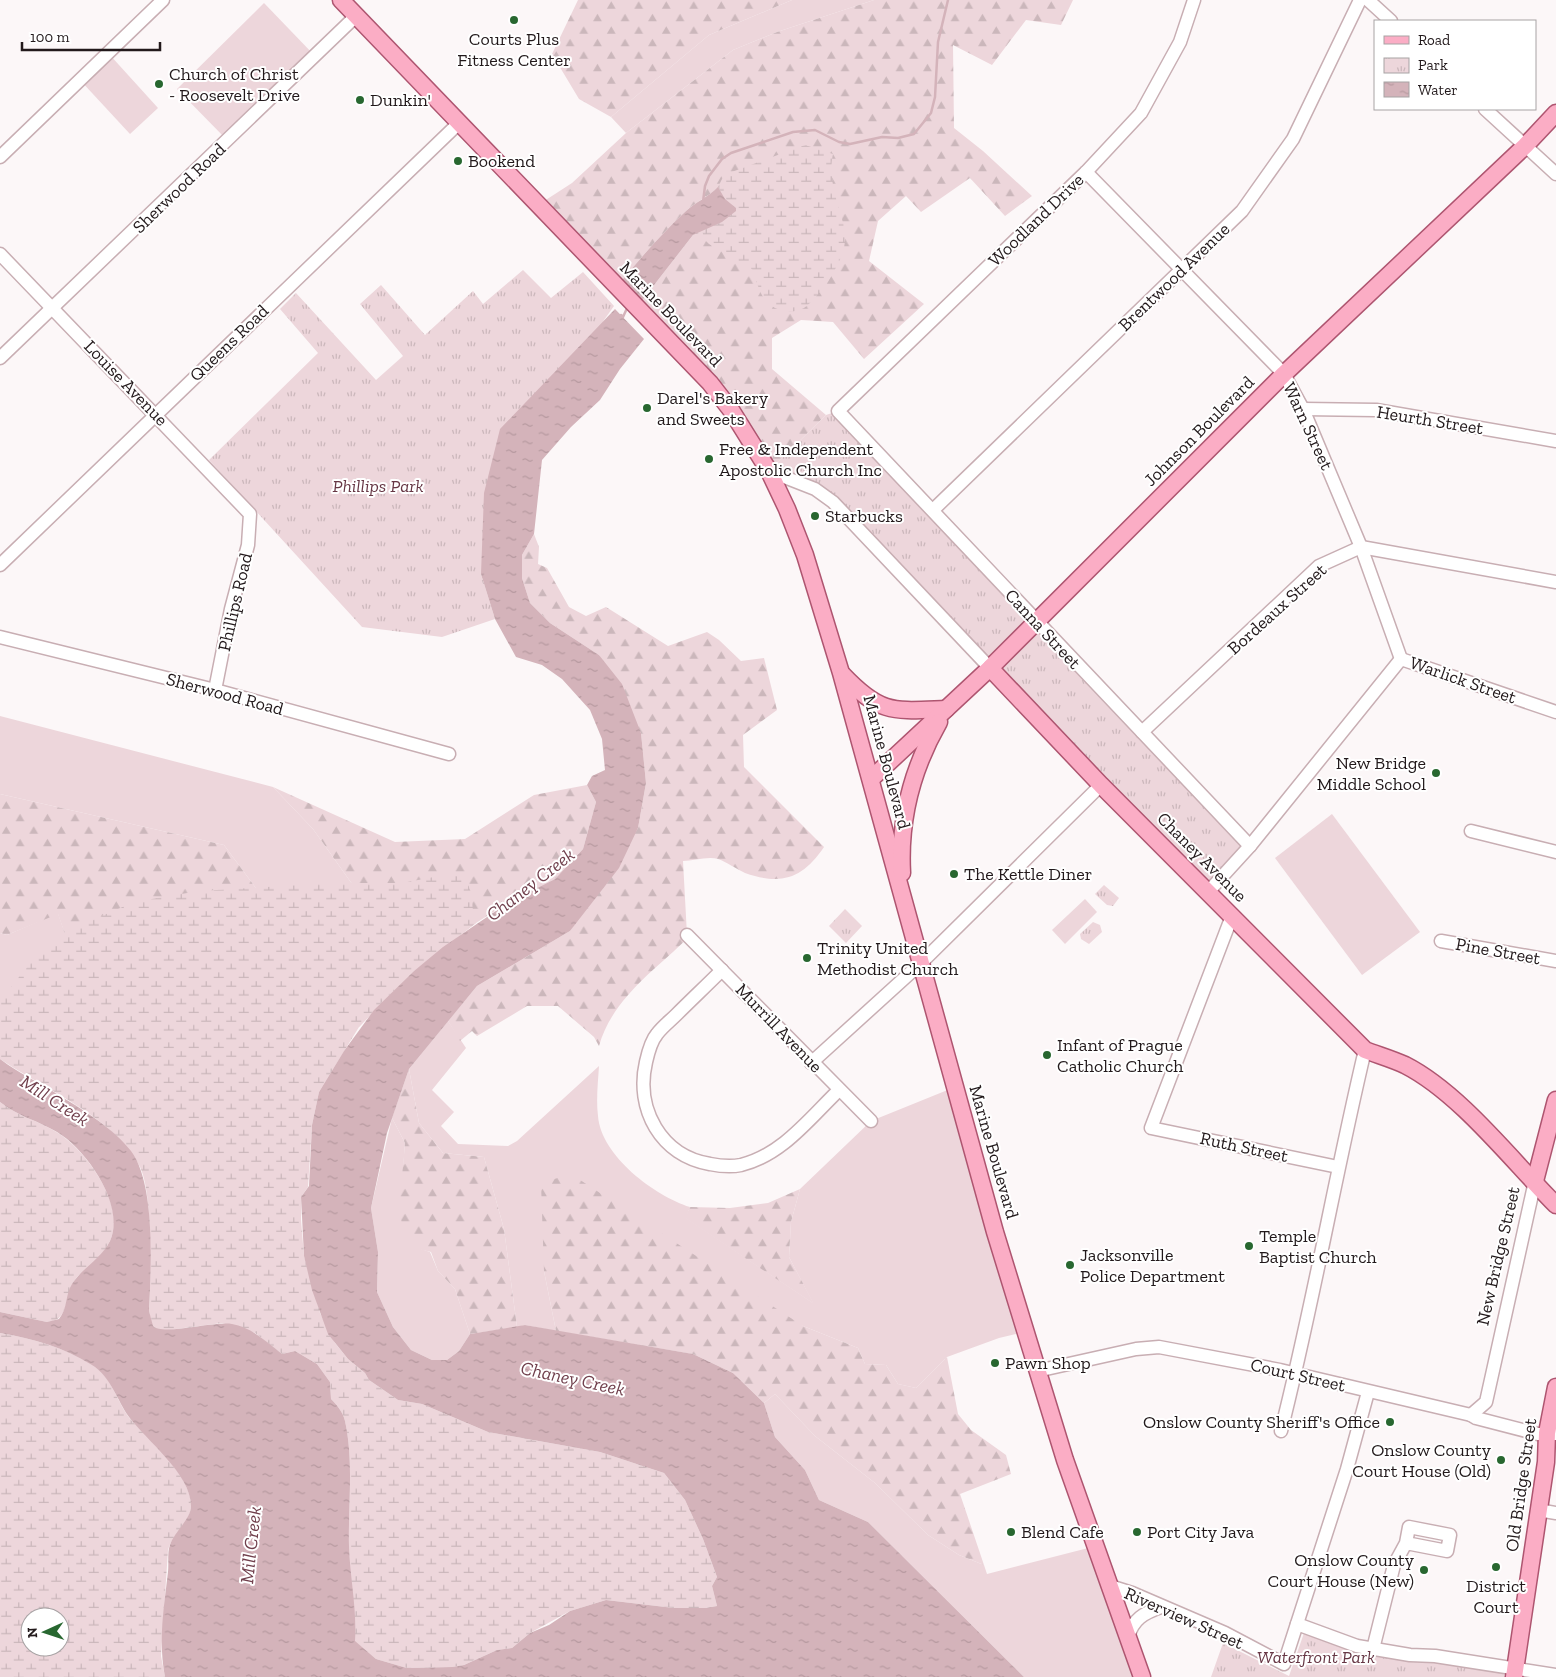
<svg xmlns="http://www.w3.org/2000/svg" width="1556" height="1677" font-family="'Zilla Slab',serif">
  <style>
    .grass { fill: #edd6db }
    .forest { fill: url(#forest-firs) }
    .wetland { fill: url(#wetland-marsh); fill-rule: evenodd }
    .park { fill: url(#park-tufts) }
    .water { fill: url(#water-ripples) }
    .lines { fill: none; stroke-linecap: round; stroke-linejoin: round }
    .stream { stroke: #d4b3ba; stroke-width: 2.5 }
    .minor-casing { stroke: #c8aeb3; stroke-width: 15 }
    .major-casing { stroke: #ae5570; stroke-width: 19 }
    .minor { stroke: #fff; stroke-width: 12 }
    .major { stroke: #fbadc5; stroke-width: 16 }
    .poi-dot { fill: #286730; stroke: #fff; stroke-width: 2 }
    .labels { text-anchor: middle; stroke-width: 4; stroke-linejoin: round; paint-order: stroke }
    .poi-label { font-size: 18px; fill: #22191b; stroke: #fff; text-anchor: start }
    .street-label { font-size: 18px; fill: #22191b; stroke: #fff }
    .park-label { font-size: 18px; font-style: italic; fill: #663644; stroke: #fff }
    .water-label { font-size: 19px; font-style: italic; fill: #703f4c; stroke: #fff }
  </style>
  <defs>
    <pattern id="forest-firs" width="22" height="20" patternUnits="userSpaceOnUse" patternTransform="scale(1.25)"><rect width="22" height="20" fill="#edd6db"/><path d="M5 1l3.5 6h-7zM16 11l3.5 6h-7z" fill="#cbb7bb"/></pattern>
    <pattern id="wetland-marsh" width="20" height="14" patternUnits="userSpaceOnUse" patternTransform="scale(1.25)"><rect width="20" height="14" fill="#edd6db"/><path d="M1 5h8M5 5V1M11 12h8M15 12V8" fill="none" stroke="#cbb7bb"/></pattern>
    <pattern id="park-tufts" width="24" height="20" patternUnits="userSpaceOnUse" patternTransform="scale(1.25)"><rect width="24" height="20" fill="#edd6db"/><path d="M3 7l-1-3M5 7V3M7 7l1-3M15 17l-1-3M17 17v-4M19 17l1-3" fill="none" stroke="#cbb7bb"/></pattern>
    <pattern id="water-ripples" width="26" height="14" patternUnits="userSpaceOnUse" patternTransform="scale(1.25)"><rect width="26" height="14" fill="#d4b3ba"/><path d="M2 4q2-2 4 0t4 0M15 11q2-2 4 0t4 0" fill="none" stroke="#b6999f"/></pattern>
  </defs>
  <rect width="100%" height="100%" fill="#fcf7f8"/>
  <g class="grass">
    <polygon points="792,0 874,0 777,32 733,50 626,133 611,117 709,35"/>
    <polygon points="264,3 315,56 228,141 177,89"/>
    <polygon points="109,54 158,108 130,134 80,80"/>
    <polygon points="0,716 273,787 313,829 414,971 359,1027 224,845 0,794"/>
    <polygon points="1332,814 1420,932 1362,975 1275,858"/>
    <polygon points="1085,899 1097,912 1065,944 1052,930"/>
    <polygon points="58,913 68,943 0,1014 0,933 7,935"/>
    <path d="M448,1021L466,1048L432,1090L454,1112L441,1126L458,1144L508,1146L517,1141L599,1066C598,1082 596,1100 598,1116C601,1156 655,1196 690,1207L686,1218L813,1303L789,1257L791,1222L800,1189L871,1121L955,1087L1025,1332L999,1338L947,1357L916,1388L898,1384L886,1365L865,1364L858,1348L803,1326L544,1271L556,1331L525,1325L517,1327L504,1229L484,1157L443,1153L419,1123L409,1069Z"/>
    <polygon points="392,1118 405,1143 403,1170 418,1248 430,1252 438,1271 455,1289 470,1334 459,1351 447,1360 432,1360 411,1350 393,1327 377,1292 378,1252 371,1208"/>
    <polygon points="775,1394 815,1436 875,1483 928,1535 959,1555 984,1565 987,1574 1096,1546 1142,1677 1024,1677 868,1522 819,1500 805,1470 775,1437 764,1403"/>
  </g>
  <g class="forest">
    <polygon points="578,0 792,0 709,35 611,117 579,99 552,54"/>
    <path d="M874,0H1073L1061,25L1026,20L992,65L953,45L954,128L983,151L1032,196L1005,216L970,178L921,212L906,196L878,221L869,261L924,304L864,359L833,322L801,320L772,338V369L826,415L769,471L751,440L637,307L693,235L702,229L717,188C708,197 695,202 686,211C661,234 639,260 617,286L538,205L572,183L626,133L733,50L777,32Z"/>
    <path d="M534,534L539,547L538,564L547,568L569,607L586,616L606,607L668,646L707,632L719,640L741,661L764,658L777,710L743,735L744,767L824,847C803,878 782,886 745,873C736,869 727,862 718,859C708,856 693,861 683,861L687,935L689,937C655,970 612,999 599,1046L594,1037L558,1006H527L477,1036L472,1031L460,1041L448,1021L477,986L570,931L638,828L646,783L641,733L599,655L550,623L530,603L522,578V555Z"/>
    <polygon points="587,785 596,802 583,849 555,879 509,902 476,923 414,971 313,829 273,787 395,842 465,839 534,795"/>
    <polygon points="0,794 224,845 359,1027 68,943 58,914 7,935 0,933"/>
    <polygon points="409,1069 419,1123 443,1153 484,1157 504,1229 517,1327 470,1334 455,1289 438,1271 431,1252 418,1249 405,1237 399,1211 405,1143 392,1118"/>
    <polygon points="571,1174 803,1326 858,1348 865,1364 886,1365 898,1384 916,1388 947,1357 958,1414 971,1430 1006,1455 1011,1474 960,1494 984,1565 959,1555 928,1535 875,1483 815,1436 775,1394 764,1403 733,1373 693,1354 556,1331 544,1271 541,1183"/>
    <polygon points="800,1189 791,1222 789,1257 814,1304 685,1218 690,1207 730,1208 768,1203"/>
  </g>
  <g class="wetland">
    <path d="M805,145L833,154C825,190 850,219 844,248C841,264 818,299 804,308C795,313 784,312 775,308C760,300 758,285 753,270L709,244L704,239L702,229L722,222L736,207L725,199L718,187L723,177L729,173Z"/>
    <path d="M450,874C479,881 468,900 476,923L414,971L374,1010L359,1027L319,1092L312,1125L308,1187L301,1197V1220L304,1256L320,1313L335,1343L348,1359L365,1373L369,1380L398,1400L422,1404L488,1432L600,1452L664,1473L685,1500L703,1539L717,1577L712,1586L717,1606L706,1608H674L606,1600L570,1611L530,1633L512,1648L497,1650L464,1665L452,1667L407,1668L376,1659L354,1641C356,1609 349,1578 349,1546C348,1505 354,1462 345,1421C343,1412 337,1405 331,1399L330,1382L317,1364L295,1351L282,1354L255,1333L222,1323L161,1331L152,1326L149,1311C151,1280 153,1193 140,1167C116,1118 44,1089 0,1059V994L10,988L33,960L65,932L134,902L199,891L335,883H402Z"/>
    <path d="M0,1102C17,1116 39,1121 58,1133C84,1149 121,1199 113,1232C109,1251 92,1264 78,1276C63,1291 72,1321 47,1322L0,1312Z"/>
    <path d="M0,1333C34,1339 63,1347 93,1365C113,1378 117,1404 132,1421C150,1440 193,1478 191,1507C190,1522 172,1535 168,1550L161,1656L165,1677H0ZM30,1617H60V1647H30Z"/>
  </g>
  <g class="park">
    <polygon points="523,270 551,298 583,272 614,306 604,320 481,574 495,619 442,637 362,627 209,460 318,353 280,309 296,293 376,380 403,356 360,304 381,285 425,335 473,291 483,304"/>
    <polygon points="838,411 1250,846 1208,892 833,502 769,471 826,415"/>
    <polygon points="1104,885 1119,898 1113,906 1107,905 1095,894"/>
    <polygon points="845,909 862,926 846,943 829,926"/>
    <polygon points="1093,922 1100,925 1102,932 1089,944 1081,939 1080,934"/>
    <polygon points="1304,1633 1350,1649 1408,1661 1443,1663 1503,1673 1505,1677 1211,1677 1223,1643 1289,1676"/>
  </g>
  <g class="water">
    <path d="M718,187L725,199L736,208V211L722,222L693,235L637,307L617,286C639,260 661,234 686,211C696,202 708,197 718,187Z"/>
    <path d="M615,309L644,339L620,369L600,400L571,427L542,460L534,534L522,555V578L530,603L550,623L599,655L622,684L641,733L646,783L638,828L619,868L570,931L477,986L409,1069L387,1133L371,1208L378,1252L377,1292L393,1327L411,1350L432,1360H447L459,1351L470,1334L525,1325L693,1354L733,1373L764,1403L775,1437L805,1470L819,1500L868,1522L1024,1677H165C158,1641 164,1607 168,1572C169,1563 167,1553 170,1545C174,1532 191,1519 191,1506C191,1474 146,1440 129,1417C117,1400 111,1377 92,1365C63,1347 34,1339 0,1333V1312L47,1322L59,1319C68,1308 65,1295 72,1284C82,1268 101,1259 110,1241C126,1206 87,1150 57,1132C39,1121 17,1116 0,1102V1059C20,1074 42,1084 62,1097C85,1111 114,1129 131,1151C156,1184 151,1270 149,1311L153,1326C163,1336 213,1321 232,1324C251,1327 267,1342 282,1354L295,1351L317,1364L330,1382L331,1399C337,1405 343,1412 345,1421C354,1462 348,1505 349,1546C350,1578 357,1609 355,1641L376,1659L407,1668L452,1667L464,1665L497,1650L512,1648L530,1633L549,1625L570,1611L606,1600L674,1608H706L717,1606L712,1586L717,1577L703,1539L685,1500L664,1473L600,1452L488,1432L422,1404L398,1400L369,1380L365,1373L348,1359L328,1334L312,1290L304,1256L301,1197L309,1186L312,1125L319,1092L344,1051L374,1010L414,971L443,947L509,902L555,879L583,849L596,802L587,785L592,776L605,770L602,739L590,710L562,679L542,665L516,657L495,619L481,574L484,493L500,429Z"/>
  </g>
  <g class="lines">
    <g class="stream">
      <polyline points="703,202 705,186 709,176 722,159 731,153 793,132 815,130 839,142 850,144 882,137 898,138 914,134 931,113 935,97 938,42 948,0"/>
      <polyline points="621,315 623,317 628,306"/>
    </g>
    <defs>
      <g id="minor">
        <polyline points="1194,0 1180,42 1141,113 1086,172 838,411 1250,846"/>
        <polyline points="1368,0 1391,21"/>
        <polyline points="1485,109 1556,174"/>
        <polyline points="0,157 163,0"/>
        <polyline points="1086,172 1284,374 1303,409 1361,547 1401,659"/>
        <polyline points="0,254 250,514 248,545 231,609 215,690"/>
        <polyline points="0,358 356,16"/>
        <polyline points="1303,409 1376,410 1556,441"/>
        <polyline points="769,471 815,489 833,502 990,668"/>
        <polyline points="933,510 1242,211 1293,139 1360,0"/>
        <polyline points="0,565 459,123"/>
        <polyline points="0,637 215,690 449,754"/>
        <polyline points="1401,659 1556,712"/>
        <polyline points="1142,732 1319,566 1361,547 1556,582"/>
        <polyline points="1471,831 1556,852"/>
        <polyline points="1208,892 1250,846 1401,659"/>
        <polyline points="1232,916 1151,1128 1338,1167"/>
        <polyline points="687,935 871,1121"/>
        <polyline points="1441,941 1556,961"/>
        <path d="M722,970C707,985 691,1000 676,1015C670,1021 662,1027 657,1034C651,1041 648,1053 646,1062C635,1109 661,1156 710,1164C720,1166 731,1167 741,1165C782,1155 809,1119 839,1090"/>
        <polyline points="811,1063 920,964 1101,785"/>
        <polyline points="1037,1371 1136,1349 1159,1347 1280,1370 1471,1415 1476,1418 1538,1434 1556,1434"/>
        <polyline points="1471,1415 1486,1402 1535,1181"/>
        <path d="M1281,1431C1313,1305 1335,1176 1365,1050"/>
        <polyline points="1538,1510 1556,1513"/>
        <polyline points="1110,1586 1132,1593 1225,1633 1284,1664 1347,1469 1368,1392"/>
        <polyline points="1297,1624 1357,1646 1410,1655 1435,1656 1556,1675"/>
        <path d="M1128,1637C1133,1619 1144,1613 1161,1607"/>
        <polyline points="1373,1649 1394,1565 1406,1543 1447,1551 1450,1535 1409,1527 1406,1543"/>
      </g>
      <g id="major">
        <polyline points="341,0 710,383 731,410 769,471 787,509 805,555 841,673 995,1232 1065,1460 1142,1677"/>
        <path d="M990,668L1101,785L1365,1050C1378,1055 1392,1059 1405,1065C1460,1093 1512,1161 1556,1205"/>
        <path d="M843,675C881,715 894,711 946,709"/>
        <polyline points="871,779 990,668 1284,374 1525,146 1556,113"/>
        <path d="M902,873C899,819 912,769 939,722"/>
        <polyline points="1535,1181 1556,1100"/>
        <polyline points="1514,1677 1546,1462 1547,1433 1556,1387"/>
      </g>
    </defs>
    <use href="#minor" class="minor-casing"/>
    <use href="#major" class="major-casing"/>
    <use href="#minor" class="minor"/>
    <use href="#major" class="major"/>
  </g>
  <g class="poi-dot">
    <circle cx="514" cy="20" r="5"/>
    <circle cx="159" cy="84" r="5"/>
    <circle cx="360" cy="100" r="5"/>
    <circle cx="458" cy="161" r="5"/>
    <circle cx="647" cy="408" r="5"/>
    <circle cx="709" cy="459" r="5"/>
    <circle cx="815" cy="516" r="5"/>
    <circle cx="1436" cy="773" r="5"/>
    <circle cx="954" cy="874" r="5"/>
    <circle cx="807" cy="958" r="5"/>
    <circle cx="1047" cy="1055" r="5"/>
    <circle cx="1249" cy="1246" r="5"/>
    <circle cx="1070" cy="1265" r="5"/>
    <circle cx="995" cy="1363" r="5"/>
    <circle cx="1390" cy="1422" r="5"/>
    <circle cx="1501" cy="1460" r="5"/>
    <circle cx="1011" cy="1532" r="5"/>
    <circle cx="1137" cy="1532" r="5"/>
    <circle cx="1496" cy="1567" r="5"/>
    <circle cx="1424" cy="1570" r="5"/>
  </g>
  <g class="labels">
    <g class="poi-label">
      <text x="514" y="45" text-anchor="middle">Courts Plus<tspan x="514" dy="21">Fitness Center</tspan></text>
      <text x="169" y="80">Church of Christ<tspan x="169" dy="21">- Roosevelt Drive</tspan></text>
      <text x="370" y="106">Dunkin'</text>
      <text x="468" y="167">Bookend</text>
      <text x="657" y="404">Darel's Bakery<tspan x="657" dy="21">and Sweets</tspan></text>
      <text x="719" y="455">Free &amp; Independent<tspan x="719" dy="21">Apostolic Church Inc</tspan></text>
      <text x="825" y="522">Starbucks</text>
      <text x="1426" y="769" text-anchor="end">New Bridge<tspan x="1426" dy="21">Middle School</tspan></text>
      <text x="964" y="880">The Kettle Diner</text>
      <text x="817" y="954">Trinity United<tspan x="817" dy="21">Methodist Church</tspan></text>
      <text x="1057" y="1051">Infant of Prague<tspan x="1057" dy="21">Catholic Church</tspan></text>
      <text x="1259" y="1242">Temple<tspan x="1259" dy="21">Baptist Church</tspan></text>
      <text x="1080" y="1261">Jacksonville<tspan x="1080" dy="21">Police Department</tspan></text>
      <text x="1005" y="1369">Pawn Shop</text>
      <text x="1380" y="1428" text-anchor="end">Onslow County Sheriff's Office</text>
      <text x="1491" y="1456" text-anchor="end">Onslow County<tspan x="1491" dy="21">Court House (Old)</tspan></text>
      <text x="1021" y="1538">Blend Cafe</text>
      <text x="1147" y="1538">Port City Java</text>
      <text x="1414" y="1566" text-anchor="end">Onslow County<tspan x="1414" dy="21">Court House (New)</tspan></text>
      <text x="1496" y="1592" text-anchor="middle">District<tspan x="1496" dy="21">Court</tspan></text>
    </g>
    <g class="street-label">
      <text transform="translate(179 188) rotate(-44)" y="6">Sherwood Road</text>
      <text transform="translate(1036 220) rotate(-44)" y="6">Woodland Drive</text>
      <text transform="translate(1174 277) rotate(-44)" y="6">Brentwood Avenue</text>
      <text transform="translate(671 314) rotate(46)" y="6">Marine Boulevard</text>
      <text transform="translate(229 343) rotate(-44)" y="6">Queens Road</text>
      <text transform="translate(126 383) rotate(46)" y="6">Louise Avenue</text>
      <text transform="translate(1430 420) rotate(9)" y="6">Heurth Street</text>
      <text transform="translate(1308 426) rotate(65)" y="6">Warn Street</text>
      <text transform="translate(1199 431) rotate(-45)" y="6">Johnson Boulevard</text>
      <text transform="translate(235 602) rotate(-77)" y="6">Phillips Road</text>
      <text transform="translate(1277 609) rotate(-42)" y="6">Bordeaux Street</text>
      <text transform="translate(1043 629) rotate(47)" y="6">Canna Street</text>
      <text transform="translate(1463 680) rotate(19)" y="6">Warlick Street</text>
      <text transform="translate(225 694) rotate(15)" y="6">Sherwood Road</text>
      <text transform="translate(887 762) rotate(75)" y="6">Marine Boulevard</text>
      <text transform="translate(1202 857) rotate(45)" y="6">Chaney Avenue</text>
      <text transform="translate(1498 951) rotate(10)" y="6">Pine Street</text>
      <text transform="translate(779 1028) rotate(46)" y="6">Murrill Avenue</text>
      <text transform="translate(1244 1147) rotate(12)" y="6">Ruth Street</text>
      <text transform="translate(994 1152) rotate(74)" y="6">Marine Boulevard</text>
      <text transform="translate(1498 1256) rotate(-77)" y="6">New Bridge Street</text>
      <text transform="translate(1298 1375) rotate(13)" y="6">Court Street</text>
      <text transform="translate(1521 1485) rotate(-82)" y="6">Old Bridge Street</text>
      <text transform="translate(1184 1618) rotate(24)" y="6">Riverview Street</text>
    </g>
    <g class="park-label">
      <text x="378" y="492">Phillips Park</text>
      <text x="1316" y="1663">Waterfront Park</text>
    </g>
    <g class="water-label">
      <text transform="translate(530 884) rotate(-38)" y="7">Chaney Creek</text>
      <text transform="translate(55 1100) rotate(33)" y="7">Mill Creek</text>
      <text transform="translate(573 1378) rotate(12)" y="7">Chaney Creek</text>
      <text transform="translate(250 1545) rotate(-84)" y="7">Mill Creek</text>
    </g>
  </g>
  <rect x="1374" y="20" width="162" height="90" fill="#ffffff" stroke="#a7a3a4"/>
  <rect x="1384" y="36" width="25" height="8" fill="#fbadc5" stroke="#a7a3a4"/>
  <text x="1418" y="45" font-size="15" fill="#22191b">Road</text>
  <rect x="1384" y="58" width="25" height="15" fill="url(#park-tufts)" stroke="#a7a3a4"/>
  <text x="1418" y="70" font-size="15" fill="#22191b">Park</text>
  <rect x="1384" y="82" width="25" height="15" fill="url(#water-ripples)" stroke="#a7a3a4"/>
  <text x="1418" y="95" font-size="15" fill="#22191b">Water</text>
  <g transform="translate(45 1632) rotate(267)"><circle r="24" fill="#ffffff" stroke="#a7a3a4"/>
  <path d="M0-4L9 19L0 12L-9 19Z" fill="#286730"/>
  <text y="-8" font-size="14" font-weight="bold" text-anchor="middle" fill="#22191b">N</text>
  </g>
  <path d="M22 42v8h138v-8" fill="none" stroke="#22191b" stroke-width="2.5"/>
  <text x="30" y="42" font-size="15" fill="#22191b" stroke="#ffffff" stroke-width="4" paint-order="stroke">100 m</text>
</svg>
